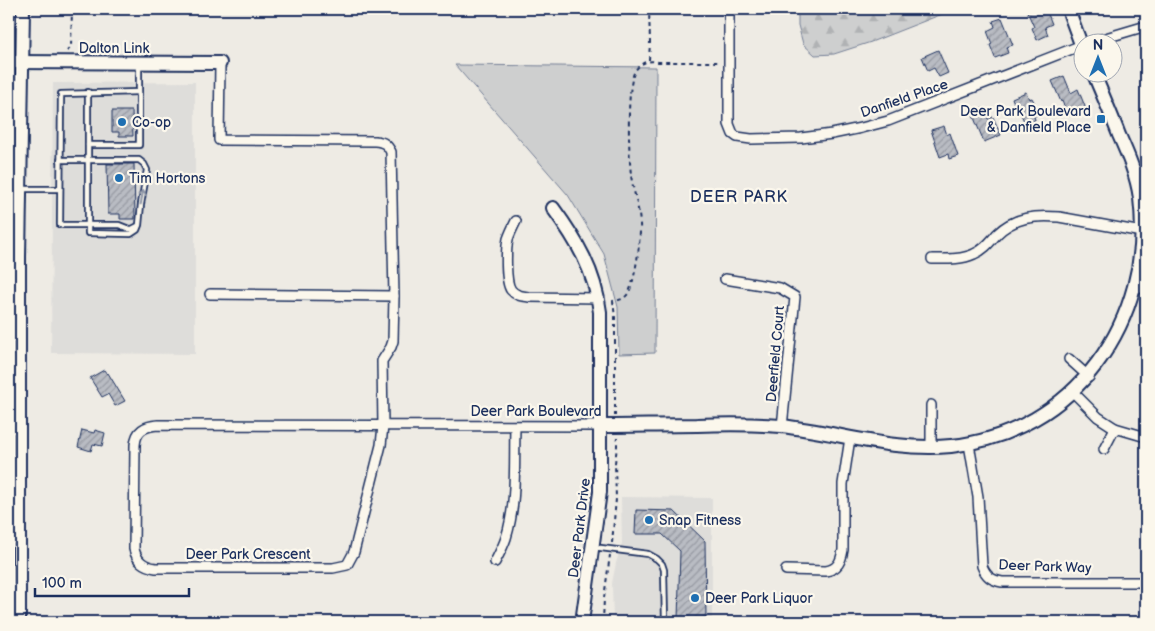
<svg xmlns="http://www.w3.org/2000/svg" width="1155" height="631" font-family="'Balsamiq Sans',sans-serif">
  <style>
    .built { fill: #deddda }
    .green { fill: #cecfcf; stroke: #747f96 }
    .forest { fill: url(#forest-firs); stroke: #747f96 }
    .building { fill: url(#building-hatch); stroke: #1b2f5e }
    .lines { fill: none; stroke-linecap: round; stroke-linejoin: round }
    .lane-casing { stroke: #1b2f5e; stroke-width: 8 }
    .street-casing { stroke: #1b2f5e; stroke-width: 12 }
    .secondary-casing { stroke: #1b2f5e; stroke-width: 16 }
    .path { stroke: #1b2f5e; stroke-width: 2; stroke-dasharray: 4 4; stroke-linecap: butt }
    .lane { stroke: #fbf7ec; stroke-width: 4.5 }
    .street { stroke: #fbf7ec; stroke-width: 9 }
    .secondary { stroke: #fbf7ec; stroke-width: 12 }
    .oneway { stroke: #8b93a5 }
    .poi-dot { fill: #1f6fb2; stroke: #fbf7ec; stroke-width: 2 }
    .labels { text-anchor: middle; stroke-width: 4.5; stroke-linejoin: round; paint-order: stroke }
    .street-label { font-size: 14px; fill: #1b2f5e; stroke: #fbf7ec }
    .poi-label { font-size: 14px; fill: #1b2f5e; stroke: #fbf7ec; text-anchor: start }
    .quarter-label { font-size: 16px; letter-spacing: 1px; fill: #1b2f5e; stroke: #fbf7ec }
  </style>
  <defs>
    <pattern id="forest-firs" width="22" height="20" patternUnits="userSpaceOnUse" patternTransform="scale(1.25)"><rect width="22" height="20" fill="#cecfcf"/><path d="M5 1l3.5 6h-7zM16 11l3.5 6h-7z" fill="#b0b2b4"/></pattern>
    <pattern id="building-hatch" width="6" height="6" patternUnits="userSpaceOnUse" patternTransform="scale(1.25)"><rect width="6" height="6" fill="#b9bcc3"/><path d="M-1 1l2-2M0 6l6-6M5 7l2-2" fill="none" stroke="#9699a2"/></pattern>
  </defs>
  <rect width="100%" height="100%" fill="#eeebe4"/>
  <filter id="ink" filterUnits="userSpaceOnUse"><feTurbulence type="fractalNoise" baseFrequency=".02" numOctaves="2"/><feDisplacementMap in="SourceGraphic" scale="10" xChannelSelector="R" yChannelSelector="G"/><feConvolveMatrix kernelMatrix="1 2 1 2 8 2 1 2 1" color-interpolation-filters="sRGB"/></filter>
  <g filter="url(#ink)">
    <g class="built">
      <polygon points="195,82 195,354 51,353 53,83"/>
      <polygon points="621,497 712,498 712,622 613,622 612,583 616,563 622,543"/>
    </g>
    <polygon class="green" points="455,65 656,67 655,353 619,354 618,307 604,254 568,195"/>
    <polygon class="forest" points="798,9 955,9 871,42 834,54 815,55 803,44 798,25"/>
    <g class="building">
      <polygon points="1026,9 1046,9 1052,24 1045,27 1048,35 1037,40 1032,28 1034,27"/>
      <polygon points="1002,18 1013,45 1006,47 1008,53 995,58 990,45 992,44 987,31 995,27 993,21"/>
      <polygon points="938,50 948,73 939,77 934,68 928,71 922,57"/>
      <polygon points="1064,76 1071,93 1078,89 1086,109 1068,116 1062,101 1061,102 1052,81"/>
      <polygon points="1026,92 1029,99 1032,98 1040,114 1034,116 1035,120 1028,123 1027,120 1024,121 1019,110 1017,111 1012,98"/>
      <polygon points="984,108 988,119 993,117 1001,135 984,142 972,113"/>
      <polygon points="112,111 132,111 133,136 119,136 119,132 112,132"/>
      <polygon points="944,126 947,135 950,133 958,156 949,159 948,154 940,157 931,130"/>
      <polygon points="107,164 134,164 135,219 120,219 120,214 108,214"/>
      <polygon points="104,370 107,374 108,373 125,401 115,406 108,394 102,397 90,378"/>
      <polygon points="82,430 94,433 95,430 105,433 102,446 93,444 91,451 78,447"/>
      <polygon points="636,510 674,511 705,541 706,619 678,619 680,551 662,534 635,534"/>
    </g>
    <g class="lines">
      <defs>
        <g id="lane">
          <polyline points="88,145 139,145 139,64"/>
          <polyline points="60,160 139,160 144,164 147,170 141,204 139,225 137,230 131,234 88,233 88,92"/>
          <polyline points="21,189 60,189"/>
          <polyline points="138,226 132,229 129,229 119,225 60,225 61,94 139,92"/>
          <polyline points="593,547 648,554 657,559 662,564 664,570 665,622"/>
        </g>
        <g id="street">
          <polyline points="729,9 729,124 733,134 737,137 751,139 801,138 832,134 861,128 888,121 1082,45"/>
          <polyline points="1092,42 1146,26"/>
          <path d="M220,63L219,140L375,141C384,142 387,144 391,152L394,296L393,341L391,347L382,361L383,426L381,445L354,552L347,565L333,568H156C143,566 137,561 134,549L135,445C136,430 145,426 158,425L600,426"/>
          <polyline points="1134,173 1146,169"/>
          <path d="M516,221C513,227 510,233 508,239C506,249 505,282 511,290C516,296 522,296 529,297L598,298"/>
          <path d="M932,259C946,259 961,260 974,254C984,250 990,242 997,234C1014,217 1036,215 1059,217L1142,232"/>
          <polyline points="725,279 780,288 795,297 782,427"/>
          <polyline points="1136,287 1146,289"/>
          <polyline points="210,294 394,296"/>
          <polyline points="1069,359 1089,377"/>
          <polyline points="1073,392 1098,417 1115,428 1146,437"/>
          <polyline points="931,405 931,447"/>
          <path d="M969,444L978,497L982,566C986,576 991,580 1002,582H1146"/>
          <polyline points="1104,449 1115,428"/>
          <path d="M495,562C499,554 503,547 506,538C517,503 514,463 515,427"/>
          <path d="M786,570L826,571C838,569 841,561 843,550V484L850,438"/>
        </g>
        <g id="secondary">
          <polyline points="1068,9 1082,47"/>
          <polyline points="9,62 220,63"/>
          <path d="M553,208C577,241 595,271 600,312V492L582,622"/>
          <path d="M600,426C632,426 664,425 697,425C725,424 753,424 781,426C838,432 894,452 951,446C1074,433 1155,320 1140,198C1137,176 1128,155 1119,135C1111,114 1102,93 1093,72"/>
          <polyline points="19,622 19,257 23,9"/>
        </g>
      </defs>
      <use href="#lane" class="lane-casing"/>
      <use href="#street" class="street-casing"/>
      <use href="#secondary" class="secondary-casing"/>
      <g class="path">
        <polyline points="67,51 71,47 72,9"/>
        <polyline points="649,60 650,42 649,9"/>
        <path d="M615,416V317L613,301C619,300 623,300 627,295C635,286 641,237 640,224C639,207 633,191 631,175C629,156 626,86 635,71C641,62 648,60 658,62H720"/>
        <polyline points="612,543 616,499 615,463 617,446 617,438"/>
        <polyline points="603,622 604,598 610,555"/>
      </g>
      <use href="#lane" class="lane"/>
      <use href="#street" class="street"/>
      <use href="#secondary" class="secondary"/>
    </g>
    <defs><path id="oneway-shaft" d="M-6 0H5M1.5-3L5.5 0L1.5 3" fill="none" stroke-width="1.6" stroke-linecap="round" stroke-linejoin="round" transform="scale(1.25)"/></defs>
    <use class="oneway" href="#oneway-shaft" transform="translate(142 197) rotate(-80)"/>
  </g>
  <g class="poi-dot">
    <rect x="1096" y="114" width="10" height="10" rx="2.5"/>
    <circle cx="122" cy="122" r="5"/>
    <circle cx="119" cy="178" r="5"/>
    <circle cx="649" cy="520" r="5"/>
    <circle cx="695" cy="598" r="5"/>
  </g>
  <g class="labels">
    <g class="street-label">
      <text x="114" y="53">Dalton Link</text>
      <text transform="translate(904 98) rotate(-19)" y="5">Danfield Place</text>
      <text transform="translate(775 354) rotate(-85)" y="5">Deerfield Court</text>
      <text x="536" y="416">Deer Park Boulevard</text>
      <text transform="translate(579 528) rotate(-83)" y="5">Deer Park Drive</text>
      <text x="248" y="559">Deer Park Crescent</text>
      <text transform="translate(1045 566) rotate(2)" y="5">Deer Park Way</text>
    </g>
    <g class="poi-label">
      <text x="1091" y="116" text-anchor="end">Deer Park Boulevard<tspan x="1091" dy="16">&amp; Danfield Place</tspan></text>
      <text x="132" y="127">Co-op</text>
      <text x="129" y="183">Tim Hortons</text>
      <text x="659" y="525">Snap Fitness</text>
      <text x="705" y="603">Deer Park Liquor</text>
    </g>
    <g class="quarter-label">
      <text x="739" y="202">DEER PARK</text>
    </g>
  </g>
  <rect width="1155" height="631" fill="none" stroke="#fbf7ec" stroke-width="30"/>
  <rect x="15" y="15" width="1125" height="601" fill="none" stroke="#1b2f5e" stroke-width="2" filter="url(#ink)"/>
  <g transform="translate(1098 58)"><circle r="24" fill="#fbf7ec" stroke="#a1a7b3"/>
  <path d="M0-4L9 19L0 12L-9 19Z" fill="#1f6fb2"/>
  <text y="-8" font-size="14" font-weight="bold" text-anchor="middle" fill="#1b2f5e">N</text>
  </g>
  <path d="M35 588v8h154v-8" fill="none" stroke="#1b2f5e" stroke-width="2.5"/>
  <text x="42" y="588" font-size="15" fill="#1b2f5e" stroke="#fbf7ec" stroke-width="4" paint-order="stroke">100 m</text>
</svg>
